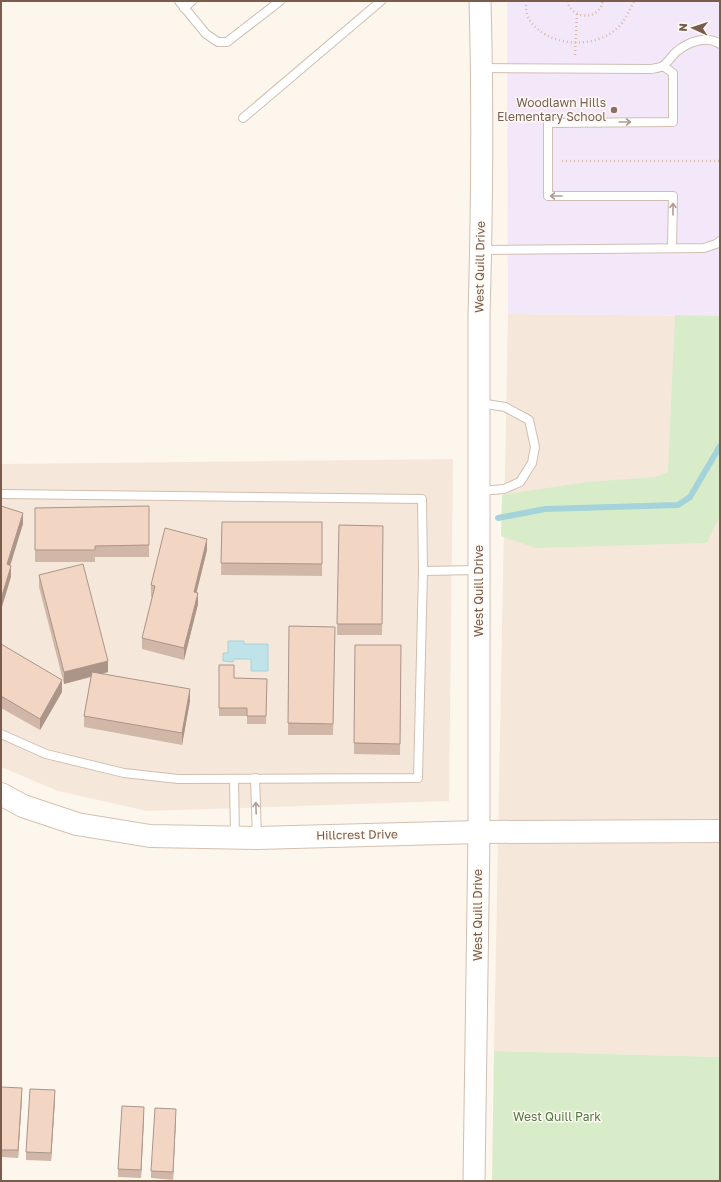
<svg xmlns="http://www.w3.org/2000/svg" width="721" height="1182" font-family="'Golos Text',sans-serif">
  <style>
    .residential { fill: #f5e8da }
    .education { fill: #f3e8fa }
    .green { fill: #d8ecc9 }
    .water { fill: #bfe3e8; stroke: #a5d3da }
    .lines { fill: none; stroke-linecap: round; stroke-linejoin: round }
    .stream { stroke: #a5d3da; stroke-width: 6 }
    .service-casing { stroke: #d1beb0; stroke-width: 10 }
    .tertiary-casing { stroke: #d1beb0; stroke-width: 23 }
    .secondary-casing { stroke: #d6c0b0; stroke-width: 24 }
    .path { stroke: #d9b8a5; stroke-width: 2.5; stroke-dasharray: 1 3; stroke-linecap: butt }
    .service { stroke: #fff; stroke-width: 8 }
    .tertiary { stroke: #fff; stroke-width: 21 }
    .secondary { stroke: #fff; stroke-width: 22 }
    .wall { fill: #d1b7a8 }
    .shaded-wall { fill: #aa9588 }
    .building { fill: #f3d5c3; stroke: #aa9588 }
    .oneway { stroke: #af9d94 }
    .education-dot { fill: #8d6e63; stroke: #fffaf3; stroke-width: 1.5 }
    .labels { text-anchor: middle; stroke-width: 3; stroke-linejoin: round; paint-order: stroke }
    .education-label { font-size: 12px; fill: #785e54; stroke: #fffaf3; text-anchor: end }
    .street-label { font-size: 12px; fill: #7a5c4d; stroke: #fffaf3 }
    .park-label { font-size: 12px; fill: #537a41; stroke: #fffaf3 }
  </style>
  <rect width="100%" height="100%" fill="#fdf6ec"/>
  <g class="residential">
    <polygon points="508,314 720,316 720,1057 494,1051"/>
    <polygon points="453,459 449,801 147,811 58,791 1,767 1,464"/>
  </g>
  <polygon class="education" points="507,1 720,1 720,316 508,314"/>
  <g class="green">
    <polygon points="675,315 720,316 720,516 707,543 536,548 501,536 502,495 587,482 656,477 668,472"/>
    <polygon points="494,1051 720,1057 720,1181 492,1181"/>
  </g>
  <polygon class="water" points="228,641 244,641 244,644 268,644 268,671 251,671 251,659 234,659 233,662 223,661 223,653 228,653"/>
  <g class="lines">
    <polyline class="stream" points="498,518 545,509 678,505 690,497 720,446"/>
    <defs>
      <g id="service">
        <polyline points="179,1 206,34 218,42 227,42 280,1"/>
        <polyline points="184,8 192,1"/>
        <polyline points="663,66 673,73 673,122 548,123 548,196 673,196 672,248"/>
        <path d="M483,68L651,69C655,68 660,68 663,66C668,62 672,56 676,52C688,42 706,35 720,44"/>
        <polyline points="243,118 381,1"/>
        <polyline points="481,250 704,248 716,244 720,241"/>
        <polyline points="480,491 504,489 520,482 532,463 535,447 529,420 505,407 480,403"/>
        <polyline points="1,494 422,499 423,571 418,778 178,779 124,773 46,754 1,734"/>
        <polyline points="423,571 478,570"/>
        <polyline points="255,778 257,837"/>
        <polyline points="234,779 235,836"/>
      </g>
      <path id="tertiary" d="M474,1181L479,832V315C482,210 483,106 480,1"/>
      <polyline id="secondary" points="1,794 23,806 77,824 150,836 257,838 479,832 720,831"/>
    </defs>
    <use href="#service" class="service-casing"/>
    <use href="#tertiary" class="tertiary-casing"/>
    <use href="#secondary" class="secondary-casing"/>
    <g class="path">
      <path d="M526,1C526,6 526,15 529,19C545,45 587,49 611,33C623,26 628,13 634,1"/>
      <path d="M567,1C572,20 599,21 603,1"/>
      <polyline points="575,55 577,14"/>
      <polyline points="562,161 720,161"/>
    </g>
    <use href="#service" class="service"/>
    <use href="#tertiary" class="tertiary"/>
    <use href="#secondary" class="secondary"/>
  </g>
  <g class="wall">
    <polygon points="149,506 149,557 95,557 95,562 35,562 35,508"/>
    <polygon points="222,522 322,522 322,576 221,575"/>
    <polygon points="339,525 383,526 382,635 337,635"/>
    <polygon points="207,550 196,593 198,604 184,660 142,649 142,638 152,597 151,597 151,585"/>
    <polygon points="39,575 108,672 103,674 190,701 182,745 84,727 84,716 91,677 64,684 39,587"/>
    <polygon points="289,626 335,627 333,735 288,735"/>
    <polygon points="1,644 62,692 40,730 1,708"/>
    <polygon points="355,645 401,645 400,755 354,754"/>
    <polygon points="219,665 234,678 267,679 266,724 247,724 247,716 219,716"/>
    <polygon points="1,1087 22,1096 18,1158 1,1157"/>
    <polygon points="55,1098 51,1161 26,1160 26,1152"/>
    <polygon points="144,1115 141,1178 118,1177 118,1169"/>
    <polygon points="176,1117 173,1180 151,1178 151,1171"/>
  </g>
  <g class="shaded-wall">
    <polygon points="23,513 23,524 7,576 7,564"/>
    <polygon points="207,539 207,550 194,603 194,592"/>
    <polygon points="11,566 11,577 1,610 1,599"/>
    <polygon points="198,593 198,604 184,660 184,648"/>
    <polygon points="108,661 108,672 64,684 64,672"/>
    <polygon points="62,680 62,692 40,730 40,719"/>
    <polygon points="190,689 190,701 182,745 182,733"/>
    <polygon points="22,1088 22,1096 18,1158 18,1150"/>
    <polygon points="55,1090 55,1098 51,1161 51,1153"/>
    <polygon points="144,1107 144,1115 141,1178 141,1170"/>
    <polygon points="176,1109 176,1117 173,1180 173,1172"/>
  </g>
  <g class="building">
    <polygon points="1,506 23,513 7,564 11,566 1,599"/>
    <polygon points="149,506 149,545 95,546 95,550 35,550 35,508"/>
    <polygon points="222,522 322,522 322,564 221,563"/>
    <polygon points="339,525 383,526 382,624 337,624"/>
    <polygon points="165,528 207,539 194,592 198,593 184,648 142,638 155,586 151,585"/>
    <polygon points="83,564 108,661 64,672 39,575"/>
    <polygon points="289,626 335,627 333,724 288,723"/>
    <polygon points="1,644 62,680 40,719 1,696"/>
    <polygon points="355,645 401,645 400,744 354,743"/>
    <polygon points="219,665 234,665 234,678 267,679 266,716 247,716 247,708 219,708"/>
    <polygon points="92,672 190,689 182,733 84,716"/>
    <polygon points="1,1087 22,1088 18,1150 1,1150"/>
    <polygon points="30,1089 55,1090 51,1153 26,1152"/>
    <polygon points="122,1106 144,1107 141,1170 118,1169"/>
    <polygon points="155,1108 176,1109 173,1172 151,1171"/>
  </g>
  <defs><path id="oneway-shaft" d="M-6 0H5M1.5-3L5.5 0L1.5 3" fill="none" stroke-width="1.6" stroke-linecap="round" stroke-linejoin="round"/></defs>
  <g class="oneway">
    <use href="#oneway-shaft" transform="translate(625 122)"/>
    <use href="#oneway-shaft" transform="translate(556 196) rotate(-180)"/>
    <use href="#oneway-shaft" transform="translate(673 209) rotate(-90)"/>
    <use href="#oneway-shaft" transform="translate(256 808) rotate(-92)"/>
  </g>
  <circle class="education-dot" cx="614" cy="110" r="4"/>
  <g class="labels">
    <g class="education-label">
      <text x="606" y="107">Woodlawn Hills<tspan x="606" dy="14">Elementary School</tspan></text>
    </g>
    <g class="street-label">
      <text transform="translate(480 267) rotate(-89)" y="4">West Quill Drive</text>
      <text transform="translate(479 591) rotate(-90)" y="4">West Quill Drive</text>
      <text transform="translate(357 835) rotate(-1)" y="4">Hillcrest Drive</text>
      <text transform="translate(478 915) rotate(-90)" y="4">West Quill Drive</text>
    </g>
    <g class="park-label">
      <text x="557" y="1121">West Quill Park</text>
    </g>
  </g>
  <rect width="721" height="1182" fill="none" stroke="#7a5c4d" stroke-width="4"/>
  <g transform="translate(693 28) rotate(273)" stroke="#fffaf3" stroke-width="3" paint-order="stroke">
  <path d="M0-3L7 15L0 10L-7 15Z" fill="#7a5c4d"/>
  <text y="-6" font-size="11" font-weight="bold" text-anchor="middle" fill="#7a5c4d">N</text>
  </g>
</svg>
